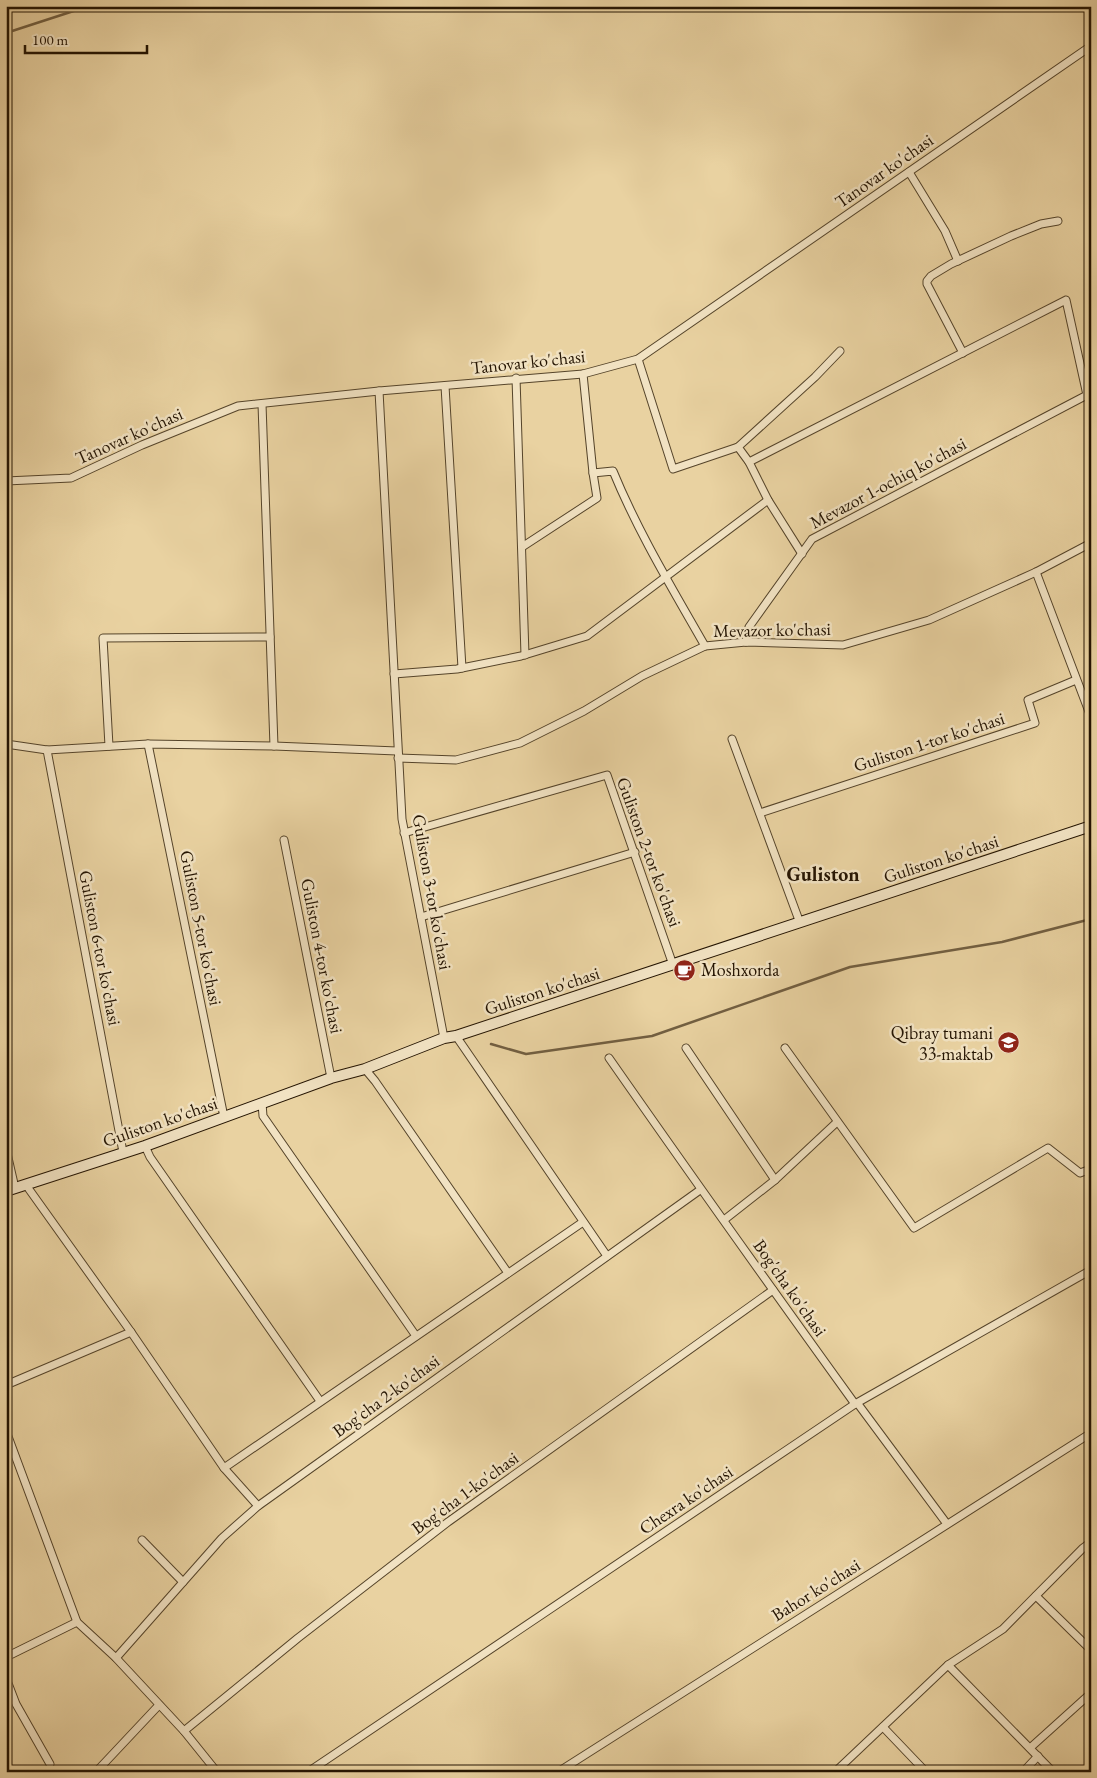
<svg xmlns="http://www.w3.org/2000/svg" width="1097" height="1778" font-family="'EB Garamond',serif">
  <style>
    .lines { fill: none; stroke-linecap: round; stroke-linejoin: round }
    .stream { stroke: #725f41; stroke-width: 2.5 }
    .minor-casing { stroke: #55442a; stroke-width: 9 }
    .secondary-casing { stroke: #241402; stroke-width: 12 }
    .minor { stroke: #f1e2c2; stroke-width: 7 }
    .secondary { stroke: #f1e2c2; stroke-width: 10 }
    .labels { text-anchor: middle; stroke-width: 5; stroke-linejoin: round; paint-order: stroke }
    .street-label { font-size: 18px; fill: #241402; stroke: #f1e2c2 }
    .poi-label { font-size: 18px; fill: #241402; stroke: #f1e2c2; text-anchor: start }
    .quarter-label { font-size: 20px; font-weight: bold; fill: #241402; stroke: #f1e2c2 }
  </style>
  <rect width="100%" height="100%" fill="#e9d2a1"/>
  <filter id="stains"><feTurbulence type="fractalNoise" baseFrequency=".004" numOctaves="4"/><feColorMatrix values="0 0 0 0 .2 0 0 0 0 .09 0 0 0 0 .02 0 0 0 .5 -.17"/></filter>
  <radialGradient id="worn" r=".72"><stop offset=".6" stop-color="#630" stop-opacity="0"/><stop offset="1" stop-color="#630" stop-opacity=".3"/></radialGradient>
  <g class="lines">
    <g class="stream">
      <polyline points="6,33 89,6"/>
      <polyline points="491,1044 526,1054 652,1036 850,967 1002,942 1091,919"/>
    </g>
    <defs>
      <g id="minor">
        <polyline points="909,172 945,231 958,261"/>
        <polyline points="963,353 927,284 927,281 931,276 951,264 1011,236 1041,224 1058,221"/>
        <polyline points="638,359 673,469 738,447 815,377 840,351"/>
        <polyline points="516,378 525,655"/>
        <polyline points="445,386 462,668"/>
        <polyline points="379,391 402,819 444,1038"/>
        <polyline points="262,404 274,746"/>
        <polyline points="738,447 749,462 768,500 802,554"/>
        <path d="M593,473L613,471C638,532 672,588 705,646"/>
        <polyline points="6,481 71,478 142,445 238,406 379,391 583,374 638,359 1091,46"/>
        <polyline points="522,547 597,498 593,473 583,374"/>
        <polyline points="1036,572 1091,717"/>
        <polyline points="746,642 749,627 812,539 1087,395 1066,300 749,462"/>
        <polyline points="394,674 457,669 521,656 587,636 768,500"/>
        <polyline points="732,739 800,923"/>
        <polyline points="6,744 47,750 148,744 274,746 397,751"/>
        <polyline points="148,744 224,1117"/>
        <polyline points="109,746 103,638 270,637"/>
        <polyline points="47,750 123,1152"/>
        <polyline points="398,758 456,760 520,743 584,711 642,676 705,646 746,642 843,645 929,620 1036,572 1091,543"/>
        <polyline points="760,813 1035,723 1028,700 1076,680"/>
        <polyline points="404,833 607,775 673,965"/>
        <polyline points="284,840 331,1078"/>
        <polyline points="421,917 635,852"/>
        <polyline points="456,1036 607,1256"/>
        <polyline points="686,1048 775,1180"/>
        <polyline points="785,1048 914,1228 1048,1148 1080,1173 1091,1169"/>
        <path d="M609,1058C690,1174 772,1289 855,1404"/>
        <polyline points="365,1069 375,1081 508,1273"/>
        <polyline points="262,1103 263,1116 416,1336"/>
        <polyline points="145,1146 150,1157 320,1401"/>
        <polyline points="6,1149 15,1188"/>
        <polyline points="26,1185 131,1332 224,1468 258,1506"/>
        <polyline points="724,1220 775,1180 837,1122"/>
        <polyline points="6,1385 131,1332"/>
        <polyline points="858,1404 947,1524"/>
        <polyline points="6,1431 77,1622 116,1658 184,1731 217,1772"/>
        <polyline points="224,1468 583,1222"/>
        <polyline points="142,1540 183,1582"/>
        <polyline points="1036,1596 1091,1650"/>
        <polyline points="6,1657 77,1622"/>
        <polyline points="116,1658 222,1538 258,1506 700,1190"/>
        <polyline points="948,1665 1053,1772"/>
        <polyline points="6,1678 16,1704 50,1764"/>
        <polyline points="883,1727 926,1772"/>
        <polyline points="184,1731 298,1638 448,1522 773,1290"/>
        <polyline points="1030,1748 1091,1693"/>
        <polyline points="96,1772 159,1705"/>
        <polyline points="308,1772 855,1404 1091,1270"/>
        <polyline points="558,1772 1091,1433"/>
        <polyline points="835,1772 948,1665 1003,1629 1083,1548 1091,1542"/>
        <polyline points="1023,1772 1038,1756"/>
      </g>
      <polyline id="secondary" points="6,1191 145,1146 331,1078 365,1069 444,1038 456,1036 1091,826"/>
    </defs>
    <use href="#minor" class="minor-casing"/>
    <use href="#secondary" class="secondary-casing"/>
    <use href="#minor" class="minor"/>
    <use href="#secondary" class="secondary"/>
  </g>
  <defs>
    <symbol id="cafe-disc" viewBox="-11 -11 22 22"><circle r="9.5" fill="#8f2418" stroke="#f1e2c2"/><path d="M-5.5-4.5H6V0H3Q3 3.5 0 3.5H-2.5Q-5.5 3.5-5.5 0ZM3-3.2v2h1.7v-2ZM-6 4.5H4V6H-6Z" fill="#fff"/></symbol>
    <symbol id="school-disc" viewBox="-11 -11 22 22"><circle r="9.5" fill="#8f2418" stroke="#f1e2c2"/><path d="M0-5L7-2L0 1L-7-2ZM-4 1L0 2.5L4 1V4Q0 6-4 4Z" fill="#fff"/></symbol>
  </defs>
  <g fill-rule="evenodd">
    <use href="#cafe-disc" x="672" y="958" width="25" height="25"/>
    <use href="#school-disc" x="996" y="1030" width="25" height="25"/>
  </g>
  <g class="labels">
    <g class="street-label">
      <text transform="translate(884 171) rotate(-35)" y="6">Tanovar ko'chasi</text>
      <text transform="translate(528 362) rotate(-6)" y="6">Tanovar ko'chasi</text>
      <text transform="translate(129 436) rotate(-24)" y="6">Tanovar ko'chasi</text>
      <text transform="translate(888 483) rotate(-28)" y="6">Mevazor 1-ochiq ko'chasi</text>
      <text transform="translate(772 630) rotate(-1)" y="6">Mevazor ko'chasi</text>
      <text transform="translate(929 742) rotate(-18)" y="6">Guliston 1-tor ko'chasi</text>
      <text transform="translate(649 852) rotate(70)" y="6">Guliston 2-tor ko'chasi</text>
      <text transform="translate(941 859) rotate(-18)" y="6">Guliston ko'chasi</text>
      <text transform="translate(432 892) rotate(80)" y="6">Guliston 3-tor ko'chasi</text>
      <text transform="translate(201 928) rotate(79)" y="6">Guliston 5-tor ko'chasi</text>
      <text transform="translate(100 948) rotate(79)" y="6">Guliston 6-tor ko'chasi</text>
      <text transform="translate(322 956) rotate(79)" y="6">Guliston 4-tor ko'chasi</text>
      <text transform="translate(542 991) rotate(-18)" y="6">Guliston ko'chasi</text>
      <text transform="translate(160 1122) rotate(-19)" y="6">Guliston ko'chasi</text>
      <text transform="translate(790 1288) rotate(55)" y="6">Bog'cha ko'chasi</text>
      <text transform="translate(386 1396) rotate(-36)" y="6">Bog'cha 2-ko'chasi</text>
      <text transform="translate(465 1493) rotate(-36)" y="6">Bog'cha 1-ko'chasi</text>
      <text transform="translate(686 1500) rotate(-34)" y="6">Chexra ko'chasi</text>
      <text transform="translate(816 1590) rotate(-32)" y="6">Bahor ko'chasi</text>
    </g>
    <g class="poi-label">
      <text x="701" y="976">Moshxorda</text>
      <text x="993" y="1039" text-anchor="end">Qibray tumani<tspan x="993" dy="21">33-maktab</tspan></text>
    </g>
    <g class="quarter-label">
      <text x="823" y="881">Guliston</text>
    </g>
  </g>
  <rect width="1097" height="1778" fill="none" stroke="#e9d2a1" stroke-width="25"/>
  <rect x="8" y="8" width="1082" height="1763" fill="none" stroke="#241402" stroke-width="2.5"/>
  <rect x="12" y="12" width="1072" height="1753" fill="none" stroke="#241402"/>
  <path d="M25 45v8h122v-8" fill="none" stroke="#241402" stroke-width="2.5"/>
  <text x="32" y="45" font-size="15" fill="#241402" stroke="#f1e2c2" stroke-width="4" paint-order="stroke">100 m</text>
  <rect width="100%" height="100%" filter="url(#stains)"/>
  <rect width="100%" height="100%" fill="url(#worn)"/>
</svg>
